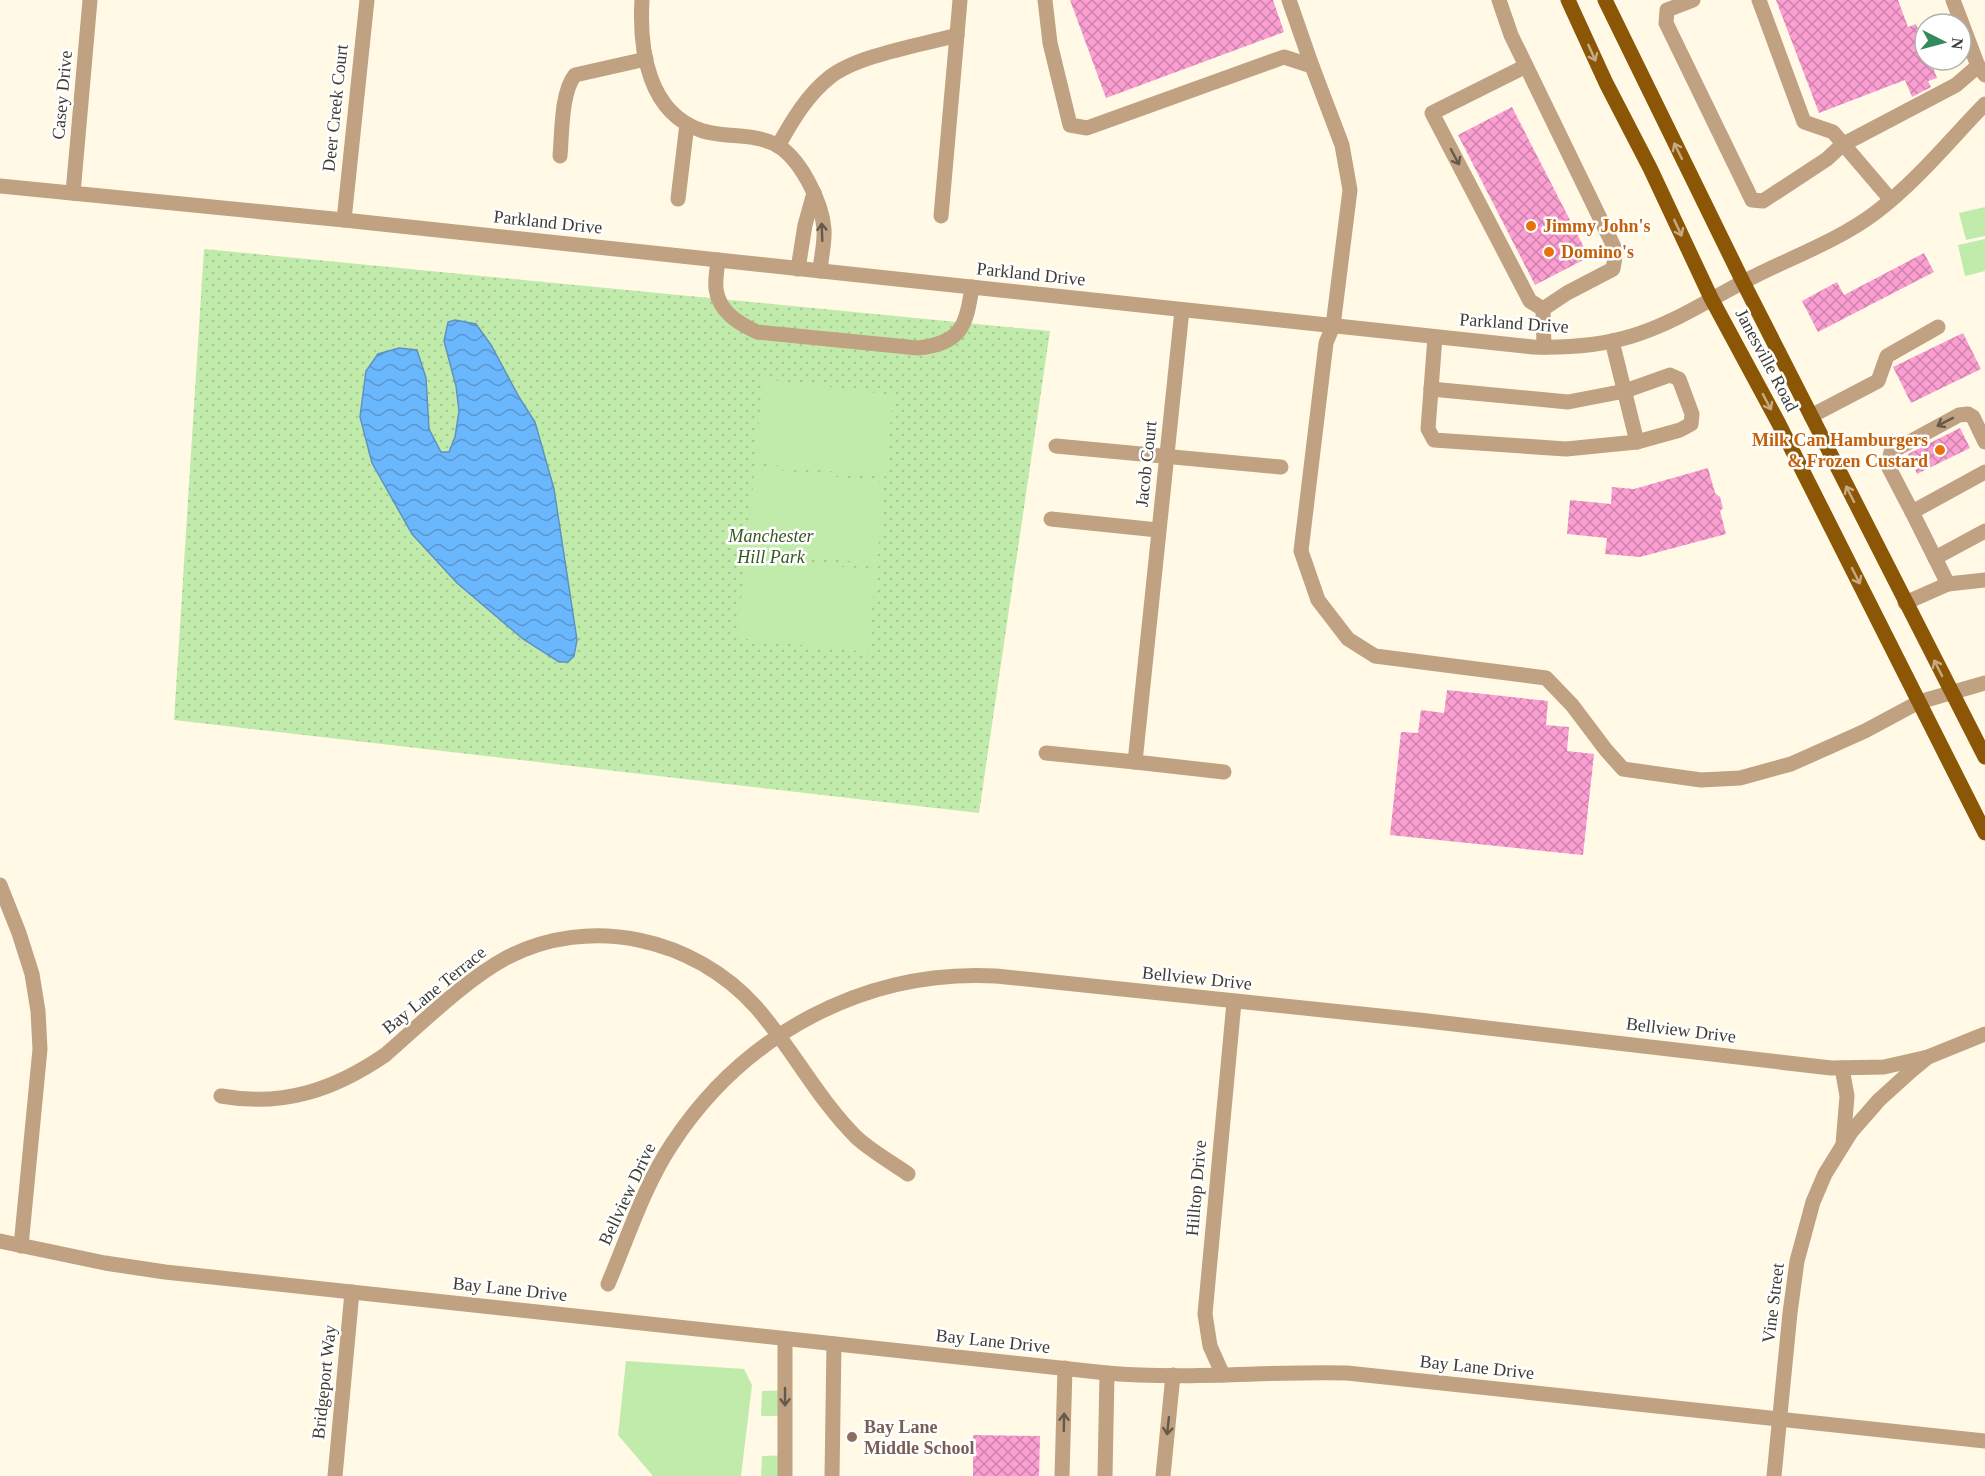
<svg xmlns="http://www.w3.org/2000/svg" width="1985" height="1476" font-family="Georgia,serif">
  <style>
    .park { fill: url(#park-dots) }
    .pitch { fill: #c1ebab }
    .water { fill: url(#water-waves); stroke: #5d92c1; stroke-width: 1.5 }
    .building { fill: url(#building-cross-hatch) }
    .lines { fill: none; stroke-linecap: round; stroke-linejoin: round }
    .minor { stroke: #c0a181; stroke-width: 15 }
    .major { stroke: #8c5607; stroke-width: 15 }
    .oneway { stroke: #c6aa83 }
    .oneway2 { stroke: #645a4b }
    .food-dot { fill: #e8710a; stroke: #fff; stroke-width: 2 }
    .education-dot { fill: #8d6e63; stroke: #fff; stroke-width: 2 }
    .labels { text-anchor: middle; stroke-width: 5; stroke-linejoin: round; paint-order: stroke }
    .street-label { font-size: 18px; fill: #3d3b34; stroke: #fff }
    .food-label { font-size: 18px; font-weight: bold; fill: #c56008; stroke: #fff; text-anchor: start }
    .park-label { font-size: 18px; font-style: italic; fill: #35581f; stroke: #fff }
    .education-label { font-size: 18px; font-weight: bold; fill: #785e54; stroke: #fff; text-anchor: start }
  </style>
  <defs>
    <pattern id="park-dots" width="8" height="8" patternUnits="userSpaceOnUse" patternTransform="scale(1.5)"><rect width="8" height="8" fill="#c1ebab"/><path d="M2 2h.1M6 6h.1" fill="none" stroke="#a7ca94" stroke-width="1.8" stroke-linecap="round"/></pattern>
    <pattern id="water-waves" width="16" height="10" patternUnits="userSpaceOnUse" patternTransform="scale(1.5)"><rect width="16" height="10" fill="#6bb7fe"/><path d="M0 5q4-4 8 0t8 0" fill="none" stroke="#5996ce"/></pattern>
    <pattern id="building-cross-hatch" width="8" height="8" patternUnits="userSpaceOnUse" patternTransform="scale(1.5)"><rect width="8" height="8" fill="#fb9ed2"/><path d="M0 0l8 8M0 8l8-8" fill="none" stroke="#cc82ab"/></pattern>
  </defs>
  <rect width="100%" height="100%" fill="#fff9e6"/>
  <polygon class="park" points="204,249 1050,331 979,813 174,720"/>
  <g class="pitch">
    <polygon points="1985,207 1985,236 1966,240 1959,213"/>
    <polygon points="1985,239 1985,271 1965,276 1958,245"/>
    <polygon points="763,379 893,395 885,477 755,463"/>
    <polygon points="755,467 884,483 877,564 746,550"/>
    <polygon points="746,555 876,571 868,652 737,638"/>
    <polygon points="626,1361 744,1369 752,1385 741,1476 653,1476 618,1435"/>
    <polygon points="791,1390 791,1416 761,1416 762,1391"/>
    <polygon points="791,1455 791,1476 761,1476 762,1456"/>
  </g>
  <polygon class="water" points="455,320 476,324 491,345 519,397 535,422 554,489 577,640 574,656 568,662 559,662 523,639 457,583 412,534 372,463 360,417 366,371 378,354 399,348 417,350 426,378 429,429 441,452 449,452 455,437 459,411 456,386 444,341 448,322"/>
  <g class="building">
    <polygon points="1070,0 1273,0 1284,32 1106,98"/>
    <polygon points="1776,0 1898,0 1908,27 1916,24 1925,47 1925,60 1930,60 1937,78 1928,81 1931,87 1912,97 1905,80 1819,113"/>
    <polygon points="1512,107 1589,257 1535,285 1458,135"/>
    <polygon points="1924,253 1934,272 1818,332 1802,301 1837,282 1844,295"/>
    <polygon points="1963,333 1981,369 1911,403 1893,367"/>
    <polygon points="1960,428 1970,448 1917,474 1908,454"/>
    <polygon points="1708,468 1715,493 1720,497 1723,508 1720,511 1726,534 1640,557 1605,554 1607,538 1567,534 1570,500 1611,504 1612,487 1634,489"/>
    <polygon points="1447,690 1548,701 1546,725 1569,727 1567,751 1594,754 1583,855 1390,835 1401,732 1418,733 1421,710 1444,713"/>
    <polygon points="973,1435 1040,1436 1039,1476 973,1476"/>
  </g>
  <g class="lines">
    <g class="minor">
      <path d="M642,0C639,49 648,114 703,131C726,138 752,133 775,144C800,157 822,202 824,229C825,243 821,257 820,271"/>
      <polyline points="1045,0 1050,43 1070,125 1087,128 1284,57 1312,66 1342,145 1350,190 1333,326 1326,343 1301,551 1318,600 1348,639 1375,656 1546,678 1572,705 1606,750 1623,769 1701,780 1740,778 1791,764 1865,731 1919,702 1985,683"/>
      <polyline points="1289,0 1312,66"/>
      <polyline points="1499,0 1511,35 1616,251 1613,269 1567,293 1543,309 1544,347"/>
      <polyline points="1693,0 1667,10 1666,23 1752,200 1763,201 1827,159 1842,145 1956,85 1978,66"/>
      <polyline points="1759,0 1804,122 1833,132 1891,200"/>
      <polyline points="1953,0 1978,66 1985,75"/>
      <polyline points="957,35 960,0"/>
      <polyline points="1526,66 1432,113 1530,301 1543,309"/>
      <path d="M778,146C792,121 807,95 830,77C858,55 922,45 957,35L941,216"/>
      <path d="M560,156C562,134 561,92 575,75L646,59"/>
      <path d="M0,186L344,220L1533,347C1567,348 1599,346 1632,336C1676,323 1714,296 1755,276C1795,256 1839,240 1875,213C1917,181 1949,141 1985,104"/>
      <polyline points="73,193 90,0"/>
      <polyline points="678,199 687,124"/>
      <polyline points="344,220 367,0"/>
      <path d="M718,260C717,269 715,280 716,289C719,312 738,323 757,332L918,348C961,343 966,327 972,287"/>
      <polyline points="798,269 805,225 814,193"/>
      <polyline points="1182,310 1135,762 1224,772"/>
      <polyline points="1435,337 1428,429 1434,440 1566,449 1637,442 1612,341"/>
      <polyline points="1431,389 1568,402 1625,391 1670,375 1679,379 1692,414 1691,424 1680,430 1637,442"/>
      <polyline points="1811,416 1878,381 1887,356 1938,327"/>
      <polyline points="1056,446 1281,467"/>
      <polyline points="1912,512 1888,466 1891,452 1959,415 1968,414 1973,417 1985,442"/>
      <polyline points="1051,519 1158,530"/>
      <polyline points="1935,558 1985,531"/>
      <polyline points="1948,584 1912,512 1985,472"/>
      <polyline points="1905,603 1948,584 1985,580"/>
      <polyline points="1046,753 1135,762"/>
      <polyline points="0,885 19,933 32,974 38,1011 40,1049 21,1246"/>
      <polyline points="1842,1068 1847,1096 1843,1144"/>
      <path d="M221,1096C283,1107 334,1090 385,1055C422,1023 464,981 506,958C590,914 694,938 756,1007C792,1048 817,1098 856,1137C871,1151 891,1162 908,1174"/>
      <path d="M0,1241L105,1263L165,1272L1107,1373C1187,1380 1267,1371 1347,1373L1985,1441"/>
      <path d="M608,1284C628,1237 644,1186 672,1144C744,1034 865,969 996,976L1419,1020L1831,1068L1884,1067L1928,1057"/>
      <polyline points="1223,1375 1210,1346 1205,1314 1234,1002"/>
      <polyline points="335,1476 352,1292"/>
      <polyline points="785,1476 785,1339"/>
      <polyline points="832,1476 834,1344"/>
      <polyline points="1062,1476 1065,1368"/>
      <polyline points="1105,1476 1107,1373"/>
      <polyline points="1163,1476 1173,1375"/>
      <polyline points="1774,1476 1790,1313 1797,1261 1813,1202 1825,1174 1851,1132 1879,1100 1911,1071 1928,1057 1985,1034"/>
    </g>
    <g class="major">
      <polyline points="1568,0 1606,83 1650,168 1711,298 1779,424 1985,833"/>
      <polyline points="1605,0 1743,282 1985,757"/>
    </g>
  </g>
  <defs><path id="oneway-shaft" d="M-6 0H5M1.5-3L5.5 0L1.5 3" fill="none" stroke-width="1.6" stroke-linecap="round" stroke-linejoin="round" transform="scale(1.5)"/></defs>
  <g class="oneway">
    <use href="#oneway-shaft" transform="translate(1592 53) rotate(66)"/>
    <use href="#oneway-shaft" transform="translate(1678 151) rotate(-116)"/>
    <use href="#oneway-shaft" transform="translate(1678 228) rotate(65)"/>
    <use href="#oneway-shaft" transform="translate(1767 402) rotate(62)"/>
    <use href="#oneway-shaft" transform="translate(1850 494) rotate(-117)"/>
    <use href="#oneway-shaft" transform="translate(1856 576) rotate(63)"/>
    <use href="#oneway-shaft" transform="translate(1938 668) rotate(-117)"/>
  </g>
  <g class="oneway2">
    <use href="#oneway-shaft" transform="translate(1455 157) rotate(62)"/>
    <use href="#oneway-shaft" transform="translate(822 232) rotate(-92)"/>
    <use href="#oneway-shaft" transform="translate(1945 422) rotate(153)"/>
    <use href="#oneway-shaft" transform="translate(785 1397) rotate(90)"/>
    <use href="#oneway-shaft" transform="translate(1064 1422) rotate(-89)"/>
    <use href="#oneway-shaft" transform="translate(1168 1426) rotate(96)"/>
  </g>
  <g class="food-dot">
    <circle cx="1531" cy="226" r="6"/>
    <circle cx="1549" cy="252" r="6"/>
    <circle cx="1940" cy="450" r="6"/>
  </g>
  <circle class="education-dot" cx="852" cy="1437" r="6"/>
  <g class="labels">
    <g class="street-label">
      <text transform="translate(62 95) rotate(-85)" y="6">Casey Drive</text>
      <text transform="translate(335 108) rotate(-84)" y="6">Deer Creek Court</text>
      <text transform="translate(548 222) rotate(6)" y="6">Parkland Drive</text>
      <text transform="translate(1031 274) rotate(6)" y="6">Parkland Drive</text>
      <text transform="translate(1514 323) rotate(4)" y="6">Parkland Drive</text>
      <text transform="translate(1767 360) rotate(62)" y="6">Janesville Road</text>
      <text transform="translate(1146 464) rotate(-84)" y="6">Jacob Court</text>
      <text transform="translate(1197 978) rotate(6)" y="6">Bellview Drive</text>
      <text transform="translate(434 990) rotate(-39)" y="6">Bay Lane Terrace</text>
      <text transform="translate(1681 1030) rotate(7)" y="6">Bellview Drive</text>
      <text transform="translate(1196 1188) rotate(-85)" y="6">Hilltop Drive</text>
      <text transform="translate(627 1194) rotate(-65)" y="6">Bellview Drive</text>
      <text transform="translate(510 1289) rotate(6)" y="6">Bay Lane Drive</text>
      <text transform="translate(1773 1303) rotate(-83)" y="6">Vine Street</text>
      <text transform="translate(993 1341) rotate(6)" y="6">Bay Lane Drive</text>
      <text transform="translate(1477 1367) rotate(6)" y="6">Bay Lane Drive</text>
      <text transform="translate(324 1382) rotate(-84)" y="6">Bridgeport Way</text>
    </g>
    <g class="food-label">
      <text x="1543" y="232">Jimmy John's</text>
      <text x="1561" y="258">Domino's</text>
      <text x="1928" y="446" text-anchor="end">Milk Can Hamburgers<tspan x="1928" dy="21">&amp; Frozen Custard</tspan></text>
    </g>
    <g class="park-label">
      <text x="771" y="542">Manchester<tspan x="771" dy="21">Hill Park</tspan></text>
    </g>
    <g class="education-label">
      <text x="864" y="1433">Bay Lane<tspan x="864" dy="21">Middle School</tspan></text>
    </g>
  </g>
  <g transform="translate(1943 42) rotate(96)"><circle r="28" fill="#ffffff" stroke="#b1b1ae" stroke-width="1.5"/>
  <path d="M0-4.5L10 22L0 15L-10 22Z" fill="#338a5e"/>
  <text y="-9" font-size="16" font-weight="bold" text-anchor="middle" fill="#3d3b34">N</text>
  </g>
</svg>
